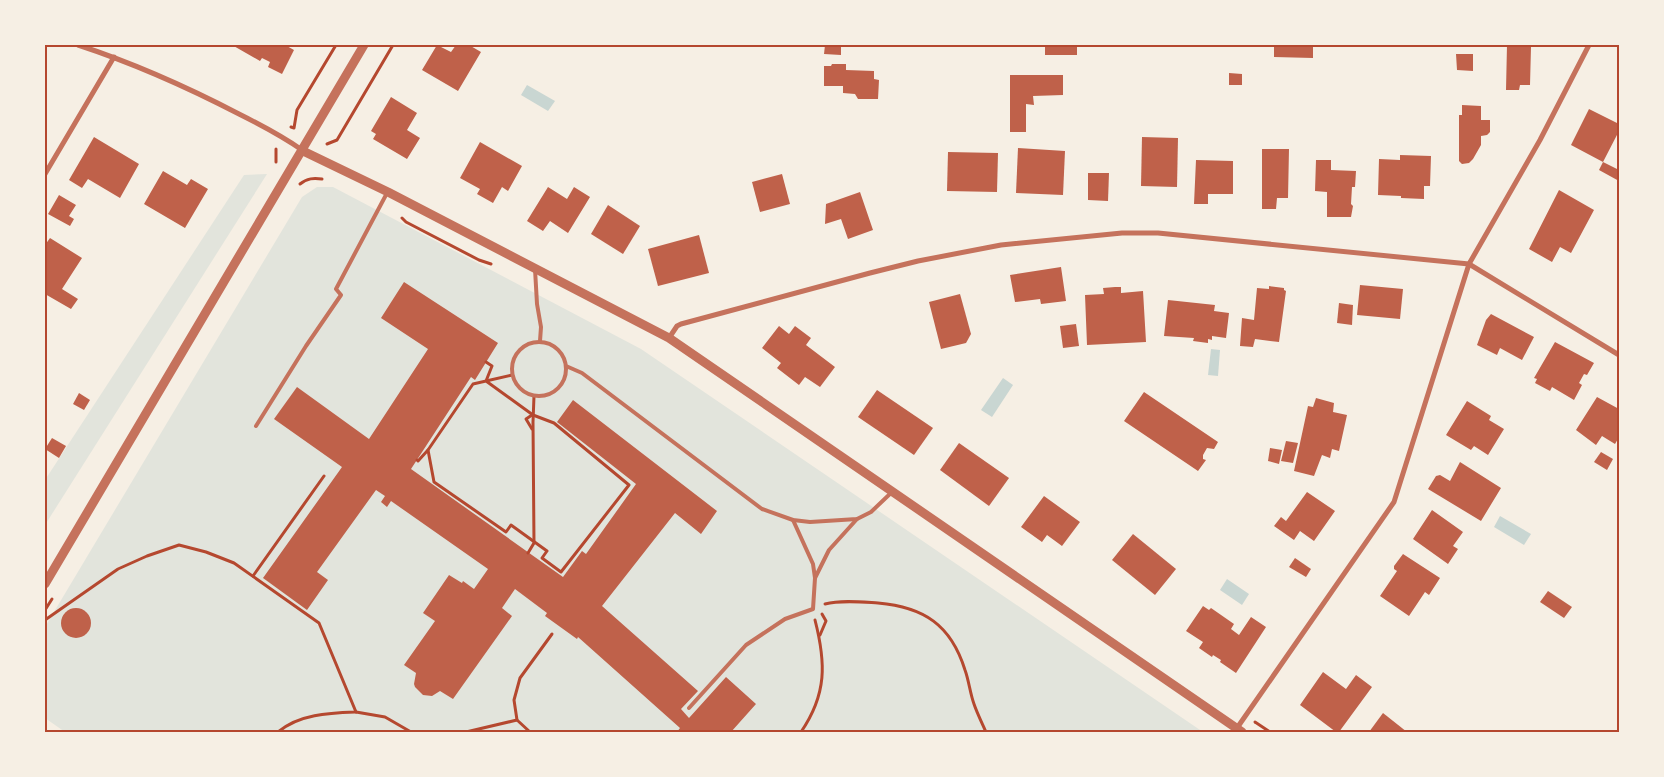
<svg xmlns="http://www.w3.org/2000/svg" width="1664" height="777" font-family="Montserrat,sans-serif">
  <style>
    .green { fill: #e2e4dc }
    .water { fill: #c9d6d2 }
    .building { fill: #bf614a }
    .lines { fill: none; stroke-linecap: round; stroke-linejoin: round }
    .path { stroke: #b5482f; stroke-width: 3 }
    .service { stroke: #c5725c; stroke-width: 4 }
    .minor { stroke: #c5725c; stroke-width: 5 }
    .tertiary { stroke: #c5725c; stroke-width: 9 }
    .neatline { fill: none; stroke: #b5482f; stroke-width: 2 }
  </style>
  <rect width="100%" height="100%" fill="#f6efe4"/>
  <g class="green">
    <polygon points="267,174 45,525 45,480 244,175"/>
    <polygon points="317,187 333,187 641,349 1203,732 65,732 45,718 45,627 302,197"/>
  </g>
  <g class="water">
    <polygon points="527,85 555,101 548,111 521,95"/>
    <polygon points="1211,349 1220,350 1218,376 1208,375"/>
    <polygon points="1003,378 1013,385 992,417 981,410"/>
    <polygon points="1500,516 1531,534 1524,545 1494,527"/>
    <polygon points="1227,579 1249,594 1242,605 1220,590"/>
  </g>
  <g class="building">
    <polygon points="232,45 285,45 294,50 282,74 268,67 270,62 262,58 260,61"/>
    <polygon points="437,45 451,52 456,45 469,45 481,52 458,91 422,70"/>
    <polygon points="825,45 841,45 841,55 824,54"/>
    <rect x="1045" y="45" width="32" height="10"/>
    <polygon points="1274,45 1313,45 1313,58 1274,57"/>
    <polygon points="1507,45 1543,45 1543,47 1531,47 1530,85 1520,85 1519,90 1506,90"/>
    <polygon points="1456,54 1473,54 1473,71 1457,70"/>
    <polygon points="832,64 846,64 846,70 874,71 874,79 879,80 878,99 858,99 855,94 843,93 843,86 824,86 824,66 831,66"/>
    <polygon points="1229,73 1242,74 1242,85 1229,85"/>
    <polygon points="1010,75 1063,75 1063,95 1033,96 1034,105 1026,104 1026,132 1010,132"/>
    <polygon points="391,97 417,113 407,130 420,138 407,159 373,139 376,134 371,131"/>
    <polygon points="1462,105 1481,106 1481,120 1490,120 1490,132 1487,135 1481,136 1481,145 1473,159 1469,163 1462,164 1459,161 1459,115 1462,115"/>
    <polygon points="1589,109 1619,124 1619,131 1603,162 1619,170 1619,181 1599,170 1603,162 1571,145"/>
    <polygon points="94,137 139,164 120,198 88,179 82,188 69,180"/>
    <polygon points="1142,137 1178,138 1177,187 1141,186"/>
    <polygon points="480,142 522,166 508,191 502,187 493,203 477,194 480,189 460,178"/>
    <polygon points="1018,148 1065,151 1063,195 1016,193"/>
    <polygon points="1262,149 1289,149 1288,198 1277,198 1276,209 1262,209"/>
    <polygon points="948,152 998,153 997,192 947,191"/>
    <polygon points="1400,155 1431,156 1430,186 1424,186 1424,199 1401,198 1401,196 1378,195 1379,159 1400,160"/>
    <polygon points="1196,160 1233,161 1233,194 1208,194 1208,204 1194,204"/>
    <polygon points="1316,160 1331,160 1331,170 1356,171 1355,187 1352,187 1351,204 1353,206 1351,217 1327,217 1327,192 1315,191"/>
    <polygon points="163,171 187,185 191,179 208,189 185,228 144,204"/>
    <polygon points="1088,173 1109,173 1108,201 1088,200"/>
    <polygon points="782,174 790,204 760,212 752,182"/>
    <polygon points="548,187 567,199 574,187 590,197 568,233 550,221 543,231 527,221"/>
    <polygon points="1559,190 1594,210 1571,253 1560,247 1552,262 1529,249"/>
    <polygon points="860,192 873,230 848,239 841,219 825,224 826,204"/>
    <polygon points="59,195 76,205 69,216 74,219 70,226 48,214"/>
    <polygon points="608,205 640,226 623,254 591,234"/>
    <polygon points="699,235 709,273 658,286 648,249"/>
    <polygon points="50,238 82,258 62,289 78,299 71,309 45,294 45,245"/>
    <polygon points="1061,267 1066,301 1041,304 1040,299 1015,302 1010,275"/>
    <polygon points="404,282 498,343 475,380 471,377 411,469 563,577 582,551 586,554 636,484 557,422 573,400 717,511 701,534 675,513 602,606 698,691 681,709 689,718 726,677 756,704 731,732 677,732 680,728 578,637 577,639 545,616 547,613 515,589 502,608 512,616 453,699 440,691 432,696 423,695 415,687 414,684 416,673 404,665 435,621 423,613 449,575 462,583 463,581 474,589 488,569 391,501 387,507 381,502 385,496 376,490 317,572 328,580 307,610 263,578 342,467 274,419 297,387 369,439 428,349 381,318"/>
    <polygon points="1360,285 1403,289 1400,319 1357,315"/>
    <polygon points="1269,286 1284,288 1284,290 1286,291 1279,342 1255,339 1253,347 1240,346 1242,318 1254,320 1257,288 1269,289"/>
    <polygon points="1115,287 1121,287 1121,293 1143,291 1146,342 1087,345 1085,295 1104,294 1103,288"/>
    <polygon points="960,294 971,334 966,343 941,349 929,302"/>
    <polygon points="1168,300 1215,305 1214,311 1229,313 1226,338 1212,336 1212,340 1208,339 1208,343 1193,341 1194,338 1164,336"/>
    <polygon points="1339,303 1353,305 1352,325 1337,323"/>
    <polygon points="1491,314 1534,337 1522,360 1500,348 1497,355 1477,345 1486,320"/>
    <polygon points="1076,324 1079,346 1063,348 1060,326"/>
    <polygon points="779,326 789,334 795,326 811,338 806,345 835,367 820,387 805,377 799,385 777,368 781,363 762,348"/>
    <polygon points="1555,342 1594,363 1587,375 1584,374 1579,383 1582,385 1574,400 1552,387 1550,391 1535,383 1537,379 1534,378"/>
    <polygon points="877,390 933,428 914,455 858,417"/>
    <polygon points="1144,392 1218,442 1214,449 1207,448 1203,455 1203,459 1206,460 1198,471 1124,421"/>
    <polygon points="79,393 90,400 84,410 73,404"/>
    <polygon points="1597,397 1619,409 1619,437 1615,444 1602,436 1596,445 1576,430"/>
    <polygon points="1316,398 1334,403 1333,412 1347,415 1339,451 1332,449 1330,458 1322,455 1314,476 1294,471 1308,406 1313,407"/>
    <polygon points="1467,401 1491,416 1489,420 1504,429 1488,455 1474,446 1471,450 1446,435"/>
    <polygon points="52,438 66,446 59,458 45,449"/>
    <polygon points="1286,441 1298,443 1293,463 1281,461"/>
    <polygon points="959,443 1009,478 989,506 940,470"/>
    <polygon points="1270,448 1282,450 1279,464 1268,461"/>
    <polygon points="1601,452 1613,459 1607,470 1594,462"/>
    <polygon points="1460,462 1501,488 1481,521 1428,489 1436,476 1440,475 1450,481"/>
    <polygon points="1307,492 1335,511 1314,541 1300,531 1294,540 1274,526 1281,517 1286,521"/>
    <polygon points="1044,496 1080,522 1062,546 1047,535 1042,542 1021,527"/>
    <polygon points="1432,510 1463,532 1453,546 1458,549 1448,564 1413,539"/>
    <polygon points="1133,534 1176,569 1155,595 1112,560"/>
    <polygon points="1403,554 1440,578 1429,595 1425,592 1409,616 1380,596 1397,571 1394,569 1394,566"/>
    <polygon points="1295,558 1311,569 1306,577 1289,567"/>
    <polygon points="1548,591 1572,607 1564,618 1540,602"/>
    <polygon points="1203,606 1209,610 1211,608 1234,624 1231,629 1239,635 1251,617 1266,627 1236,673 1220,662 1221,660 1213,655 1212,657 1199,648 1203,642 1186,631"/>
    <circle cx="76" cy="623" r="15"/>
    <polygon points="1323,672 1346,689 1356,675 1372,687 1339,732 1336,732 1300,705"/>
    <polygon points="1383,713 1407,732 1369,732"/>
  </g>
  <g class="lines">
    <g class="path">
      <polyline points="291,127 294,128 297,110 336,45"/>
      <polyline points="327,144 337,140 393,45"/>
      <polyline points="276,149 276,162"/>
      <path d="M300,184C307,178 314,178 322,179"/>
      <polyline points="402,218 406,222 479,260 491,264"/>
      <polyline points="486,362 492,366 486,381 533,415 554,423 629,485 561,572 542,558 547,551 511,525 506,532 434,482 428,450 473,384 512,375"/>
      <polyline points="532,429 526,419 532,415"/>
      <polyline points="417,460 418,461 428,450"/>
      <polyline points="528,553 534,543 533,422 534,396"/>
      <polyline points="253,576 324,476"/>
      <path d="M825,604C841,600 861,602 878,603C924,607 951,625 965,670C969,681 970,693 974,704C977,713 982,723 986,732"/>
      <polyline points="45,610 52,599"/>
      <path d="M45,620L118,569L147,556L179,545L206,552L234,563L319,623L356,712C329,713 299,714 278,732"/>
      <polyline points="820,635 826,621 822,614"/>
      <polyline points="356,712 385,717 411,732"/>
      <polyline points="1255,722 1270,732"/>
      <polyline points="466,732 517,720"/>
      <polyline points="530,732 517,720 514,700 520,678 552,634"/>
      <path d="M801,732C827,694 826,663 815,620"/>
    </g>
    <g class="service">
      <polyline points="535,269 537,304 541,327 540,341"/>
      <circle cx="539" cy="369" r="27"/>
      <polyline points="566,366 582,373 762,509 793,520 810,522 857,519 871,512 892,492"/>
      <polyline points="256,426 306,346 341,295 336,289 387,193"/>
      <polyline points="793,520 813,564 815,578"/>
      <polyline points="689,708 746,645 785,619 813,609 815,578 829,550 857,519"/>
    </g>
    <g class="minor">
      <path d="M78,45C133,63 187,87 239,114C261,125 282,136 302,150"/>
      <polyline points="45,174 114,57"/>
      <polyline points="669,338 677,326 681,324 870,273 918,261 1001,245 1122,233 1158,233 1469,264 1619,355"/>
      <polyline points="1237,728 1394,502 1469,264 1540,140 1589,45"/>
    </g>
    <g class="tertiary">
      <polyline points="303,151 388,192 669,338 1242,732"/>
      <polyline points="45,584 364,45"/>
    </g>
  </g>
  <rect width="1664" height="777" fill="none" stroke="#f6efe4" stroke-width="92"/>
  <rect x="46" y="46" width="1572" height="685" class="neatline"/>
</svg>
